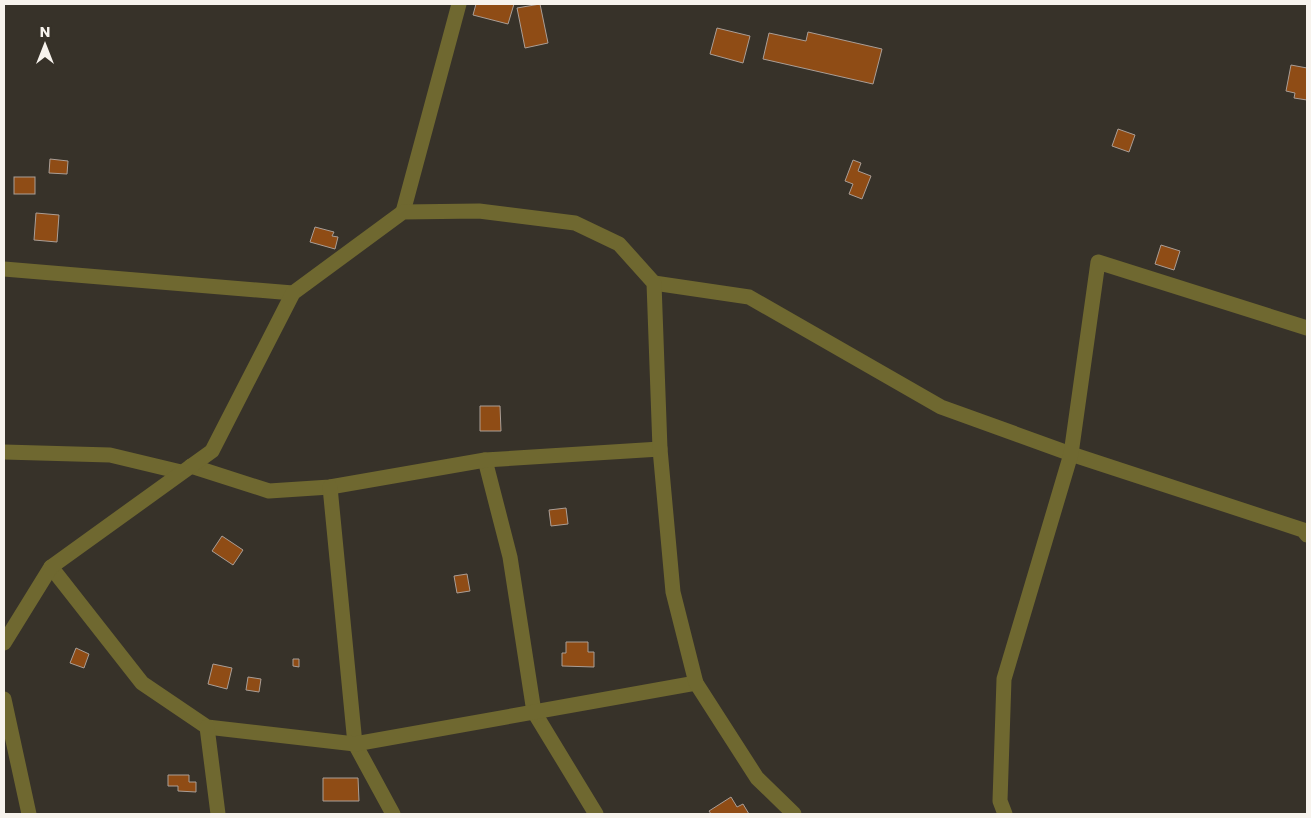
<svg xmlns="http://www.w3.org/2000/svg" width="1311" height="818" font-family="Poppins,sans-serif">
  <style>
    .building { fill: #8f4c15; stroke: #aa9e96 }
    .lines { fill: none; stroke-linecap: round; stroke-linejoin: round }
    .street { stroke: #6f6830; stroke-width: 15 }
  </style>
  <rect width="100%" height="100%" fill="#373229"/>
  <g class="building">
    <polygon points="476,4 514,4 508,24 473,15"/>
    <polygon points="540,4 548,43 525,48 517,8"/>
    <polygon points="717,28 750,36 743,63 710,54"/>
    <polygon points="808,32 882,49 873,84 763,59 769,33 806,41"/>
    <polygon points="1291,65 1307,68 1307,100 1294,98 1295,93 1286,91"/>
    <polygon points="1118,129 1135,135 1129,152 1112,146"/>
    <polygon points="50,159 68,161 67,174 49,173"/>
    <polygon points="853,160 861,163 858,171 871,176 862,199 849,194 853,184 845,181"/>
    <rect x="14" y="177" width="21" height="17"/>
    <polygon points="36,213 59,215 57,242 34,240"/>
    <polygon points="315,227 334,232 332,236 338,237 335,249 310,242"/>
    <polygon points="1161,245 1180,251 1174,270 1155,264"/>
    <polygon points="480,406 500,406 501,431 480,431"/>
    <polygon points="566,508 568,524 551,526 549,510"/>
    <polygon points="222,536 243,550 233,565 212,551"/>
    <polygon points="467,574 470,591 457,593 454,576"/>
    <polygon points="566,642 588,642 588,652 594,652 594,667 562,666 562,653 566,653"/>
    <polygon points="76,648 89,654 84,668 70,663"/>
    <polygon points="293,659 299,659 299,667 293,666"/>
    <polygon points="213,664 232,668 227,689 208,684"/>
    <polygon points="248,677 261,679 259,692 246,690"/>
    <polygon points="168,775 189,775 189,782 196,782 196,792 178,791 178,786 168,786"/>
    <polygon points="323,778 358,778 359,801 323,801"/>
    <polygon points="731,797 737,807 743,804 749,814 711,814 709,811"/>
  </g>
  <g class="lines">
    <g class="street">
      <polyline points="403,212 459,4"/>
      <polyline points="4,269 293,293"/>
      <polyline points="654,283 749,297 941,407 1071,454 1303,530 1307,535"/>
      <polyline points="4,452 110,455 181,472"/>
      <polyline points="485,460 510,557 534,712 596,814"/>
      <polyline points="191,466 269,491 330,487 485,460 660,449"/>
      <polyline points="330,487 355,744 393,814"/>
      <polyline points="51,567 142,683 207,727 355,744 696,683"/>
      <polyline points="4,643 51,567 212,451 293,293 403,212 479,211 575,223 619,244 654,283 660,449 673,592 696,683 757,778 794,814"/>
      <polyline points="4,699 29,814"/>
      <polyline points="207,727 218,814"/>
      <polyline points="1005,814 1000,801 1004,679 1071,454 1098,262 1307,328"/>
    </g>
  </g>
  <rect width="1311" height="818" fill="none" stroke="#f7f3ed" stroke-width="10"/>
  <g transform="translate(45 45)" stroke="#373229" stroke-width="4" paint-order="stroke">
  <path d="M0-4L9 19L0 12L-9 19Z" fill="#f7f3ed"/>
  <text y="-8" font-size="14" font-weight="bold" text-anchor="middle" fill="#f7f3ed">N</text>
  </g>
</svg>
